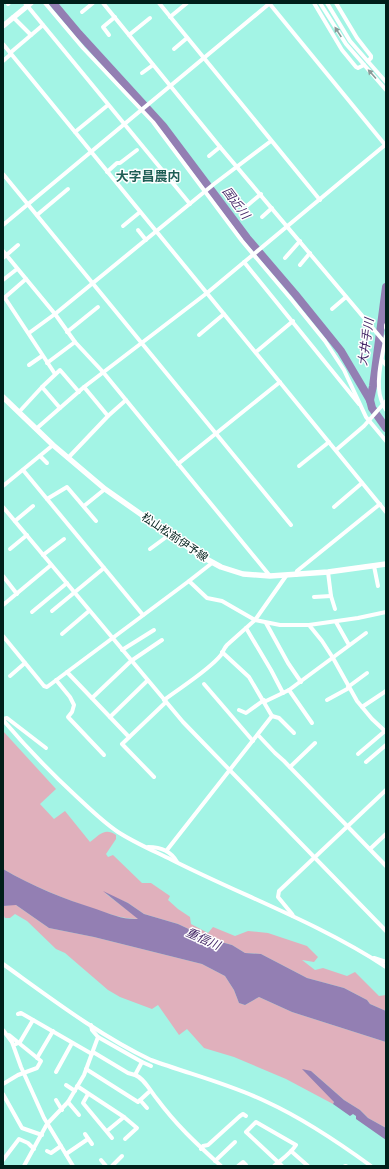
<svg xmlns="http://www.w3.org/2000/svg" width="389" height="1169" font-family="'Titillium Web','Noto Sans JP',sans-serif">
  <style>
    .green { fill: #e0b0bc }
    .water { fill: #937fb3 }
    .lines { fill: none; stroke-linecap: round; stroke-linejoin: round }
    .river { stroke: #937fb3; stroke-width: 8 }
    .minor { stroke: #fff; stroke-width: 4 }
    .major { stroke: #fff; stroke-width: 5.5 }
    .oneway { fill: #8c9a98 }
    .labels { text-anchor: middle; stroke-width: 3; stroke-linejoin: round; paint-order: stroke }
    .street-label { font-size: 11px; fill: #001f1a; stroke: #fff }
    .water-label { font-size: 12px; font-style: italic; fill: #432666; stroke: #fff }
    .quarter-label { font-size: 13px; font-weight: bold; fill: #1f5e55; stroke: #fff }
  </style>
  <rect width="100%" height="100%" fill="#a3f4e5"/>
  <g class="green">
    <path d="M3,731L56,789L40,804L54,819L65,811L90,842C99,835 105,827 116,835V839L106,854L108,857L113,855L142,883H151L170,896L168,900L178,909L190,917L191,924L208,933L213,927L235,936L248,931L268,933L307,946L318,957L314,962L302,960L315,970L323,968L347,976L355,972L379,996L386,995V1011L370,1004L367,1000L344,988L307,978L261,954L245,953L232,945L210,939L178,924L144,914L128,903L105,893L139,919C123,919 109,914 94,909C62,898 32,886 3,869Z"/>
    <polygon points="11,905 16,905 49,928 94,937 202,964 225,976 234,990 239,1003 245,1005 259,997 292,1012 386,1042 386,1128 368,1118 360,1110 344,1100 311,1071 334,1102 333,1104 286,1079 234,1057 204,1048 187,1029 179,1035 158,1005 152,1009 120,997 108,990 65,953 56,949 27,921 15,914 10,918 5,918 4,916 3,906"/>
  </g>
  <g class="water">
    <path d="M3,869C32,886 64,899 96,909C110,914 124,920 138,919L103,891L128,903L144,914L178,924L210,939L232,945L245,953L261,954L307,978L344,988L367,1000L370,1004L386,1011V1042L292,1012L259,997L245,1005L239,1003L234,990L225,976L202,964L94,937L49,928L16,905L3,906Z"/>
    <polygon points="302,1069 311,1071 344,1100 360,1110 368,1118 386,1128 386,1140 356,1119 356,1116 353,1114 350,1116 333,1104 334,1102"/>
  </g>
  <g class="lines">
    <g class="river">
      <polyline points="53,3 79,34 163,126 247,238 295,294 341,351 370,400 372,408 386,428"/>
      <polyline points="370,400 373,386 386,287"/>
    </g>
    <g class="minor">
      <polyline points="25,3 190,204"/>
      <polyline points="45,3 83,48 153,122 242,241 291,299 325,341 344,370 366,417 386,441"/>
      <polyline points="103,3 220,147 386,344"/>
      <polyline points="159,3 320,200"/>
      <polyline points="269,3 386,146"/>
      <polyline points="314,3 342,50 356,67 358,68 364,65"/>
      <polyline points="320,3 346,44 386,90"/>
      <polyline points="327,3 350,41 386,82"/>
      <polyline points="336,3 357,38 371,56 371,58 368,61"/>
      <polyline points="8,4 9,3"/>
      <polyline points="82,12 93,3"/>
      <polyline points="13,17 31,35"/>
      <polyline points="170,17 187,3"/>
      <polyline points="109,35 103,27 115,17"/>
      <polyline points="129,35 150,18"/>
      <polyline points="3,44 386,512"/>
      <polyline points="174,49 187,38"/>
      <polyline points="10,53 43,25"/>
      <polyline points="3,61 11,54"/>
      <polyline points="142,73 153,65"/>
      <polyline points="75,132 108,105"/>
      <polyline points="209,156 220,147"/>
      <polyline points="107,172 117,163 120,163 137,150"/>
      <polyline points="3,174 291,525"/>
      <polyline points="248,205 261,194"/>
      <polyline points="37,215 68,189"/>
      <polyline points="262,217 272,208"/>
      <polyline points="3,225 270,3"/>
      <polyline points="123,226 140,212"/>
      <polyline points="138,230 146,240"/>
      <polyline points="3,251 55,314 75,342 103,372 270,576"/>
      <polyline points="3,258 18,245"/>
      <polyline points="285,258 300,241"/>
      <polyline points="244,262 359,404"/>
      <polyline points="300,265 310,253"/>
      <polyline points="3,280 17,269"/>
      <polyline points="5,298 55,374"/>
      <polyline points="3,299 26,279"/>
      <polyline points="332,309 346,297"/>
      <polyline points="386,325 386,328"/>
      <polyline points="67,332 98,307"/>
      <polyline points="29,333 55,314 214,184 271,141"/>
      <polyline points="199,335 224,314"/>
      <path d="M386,336C383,352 375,383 381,399C382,403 384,407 386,410"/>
      <polyline points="256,352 293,321"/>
      <polyline points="382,360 386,365"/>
      <polyline points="47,363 75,342"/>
      <polyline points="29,365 42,356"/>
      <polyline points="42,387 60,408"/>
      <polyline points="84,387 108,416"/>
      <polyline points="19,412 42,387 60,370 79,392"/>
      <polyline points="36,429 84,387 207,293 385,145"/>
      <polyline points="336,450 364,426 386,401"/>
      <polyline points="40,456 47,463"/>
      <polyline points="68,458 108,416 126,400"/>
      <polyline points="178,464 280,382"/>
      <polyline points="299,466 329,442"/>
      <polyline points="23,470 143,615"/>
      <polyline points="3,486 53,445"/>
      <polyline points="47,499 67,487 96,521"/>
      <polyline points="84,506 105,489"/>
      <polyline points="3,507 183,722 386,931"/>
      <polyline points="334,507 362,483"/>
      <polyline points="15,521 33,506"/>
      <polyline points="10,549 27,535"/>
      <polyline points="150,549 165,538 168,533"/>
      <polyline points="43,555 64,539"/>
      <polyline points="374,566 378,586"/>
      <polyline points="328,572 331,596 335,609"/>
      <polyline points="296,575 297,571 380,504"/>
      <polyline points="3,576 17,594"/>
      <polyline points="189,581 207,598 222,601 255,620 280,625 309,625 358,618 386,612"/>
      <polyline points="314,597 331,596"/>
      <polyline points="3,605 51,565"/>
      <polyline points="52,611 104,568"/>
      <polyline points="32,612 67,583"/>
      <polyline points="336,622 349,645"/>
      <polyline points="266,623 288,663 301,682"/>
      <polyline points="309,625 322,641 333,658 357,701 372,719 386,732"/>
      <polyline points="246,628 271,670 283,693"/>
      <polyline points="62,634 89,611"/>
      <polyline points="3,636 44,686 47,687 189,581 212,563"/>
      <polyline points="122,650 154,630"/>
      <polyline points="67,672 129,737"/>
      <polyline points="10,676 25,663"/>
      <polyline points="56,680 70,697 74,705 72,712 68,717 104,755"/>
      <polyline points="204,684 253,741"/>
      <polyline points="348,687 367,673"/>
      <polyline points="289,690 312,723"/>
      <polyline points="92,698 131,661 162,640"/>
      <path d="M164,700C181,687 208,671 221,655C223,652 224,648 227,645L255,620L286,576"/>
      <polyline points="327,700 349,688"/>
      <polyline points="264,702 289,690 366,633"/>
      <polyline points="362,707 386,691"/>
      <polyline points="239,710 246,713 264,700"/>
      <polyline points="272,716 279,718 294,733"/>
      <polyline points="110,717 147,681"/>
      <polyline points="3,719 7,718 46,748"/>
      <path d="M3,720C26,747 50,772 76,796C90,809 103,822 118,832C135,843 154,851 172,860C243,896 319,923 386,967"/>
      <polyline points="258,735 275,753 284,761 386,866"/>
      <polyline points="358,754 385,731"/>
      <polyline points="366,762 386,745"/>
      <polyline points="290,767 315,743"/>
      <polyline points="154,777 122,744 166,702"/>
      <path d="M148,847C160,847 171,851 177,862"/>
      <polyline points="370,849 386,834"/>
      <polyline points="167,850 272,716 249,677 222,652"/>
      <polyline points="293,916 292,914 278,897 279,891 386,790"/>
      <polyline points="374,958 386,962"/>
      <path d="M3,964C49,997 100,1036 151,1060C189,1074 230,1084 267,1102C304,1119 338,1142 371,1166"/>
      <polyline points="18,1014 21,1013 92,1054"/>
      <polyline points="3,1030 12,1042 21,1067 44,1118 73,1166"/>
      <polyline points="98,1037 142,1062 151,1066"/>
      <polyline points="16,1044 20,1042 33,1020"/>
      <polyline points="93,1052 128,1073 135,1075"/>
      <polyline points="37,1058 53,1031"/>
      <path d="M142,1062L135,1075C144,1078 151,1092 157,1099C177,1126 197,1144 221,1166"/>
      <polyline points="86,1069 138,1102 150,1091"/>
      <polyline points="56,1072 72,1043"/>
      <polyline points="3,1084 18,1075 37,1068 41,1061 9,1035"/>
      <polyline points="66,1085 75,1091"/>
      <polyline points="77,1086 124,1117 137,1128 125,1139"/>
      <polyline points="3,1094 22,1128 42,1135"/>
      <polyline points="88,1094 83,1103 112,1138"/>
      <polyline points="56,1100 62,1110"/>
      <polyline points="140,1100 147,1108"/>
      <polyline points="68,1102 79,1115"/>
      <polyline points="107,1131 124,1117"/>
      <polyline points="85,1134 92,1144"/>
      <polyline points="201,1149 203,1146 208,1145 240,1116 243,1114 246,1116"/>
      <polyline points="47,1151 51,1153 61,1146"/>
      <polyline points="291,1151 308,1166"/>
      <polyline points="66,1154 88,1139"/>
      <polyline points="3,1160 19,1139 28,1143 34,1149"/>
      <polyline points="101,1160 106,1166"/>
      <polyline points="215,1161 235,1142"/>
      <polyline points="24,1166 47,1124 68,1102 84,1075 98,1037 92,1030 91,1025"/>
      <polyline points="112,1166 122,1156"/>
      <polyline points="238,1166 243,1162 246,1165"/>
      <path d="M274,1166C281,1160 291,1153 296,1145L256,1122L246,1132L278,1162L282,1166"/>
      <polyline points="345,1166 346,1166"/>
    </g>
    <g class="major">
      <polyline points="3,26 31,3"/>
      <polyline points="3,397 53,445 105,489 199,555 221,567 243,574 270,576 328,572 386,564"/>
    </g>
  </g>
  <defs><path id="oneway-solid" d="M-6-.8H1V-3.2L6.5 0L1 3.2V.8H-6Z"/></defs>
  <g class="oneway">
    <use href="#oneway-solid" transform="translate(338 32) rotate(-123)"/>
    <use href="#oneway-solid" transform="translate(372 74) rotate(-132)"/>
  </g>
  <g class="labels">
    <g class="street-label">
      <text transform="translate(175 537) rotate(34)" y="4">松山松前伊予線</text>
    </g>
    <g class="water-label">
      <text transform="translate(236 203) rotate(53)" y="4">国近川</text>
      <text transform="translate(366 342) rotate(-82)" y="4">大井手川</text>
      <text transform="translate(203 939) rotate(24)" y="4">重信川</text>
    </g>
    <g class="quarter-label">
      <text x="148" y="181">大字昌農内</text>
    </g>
  </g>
  <rect width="389" height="1169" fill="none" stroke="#001f1a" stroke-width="8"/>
</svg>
